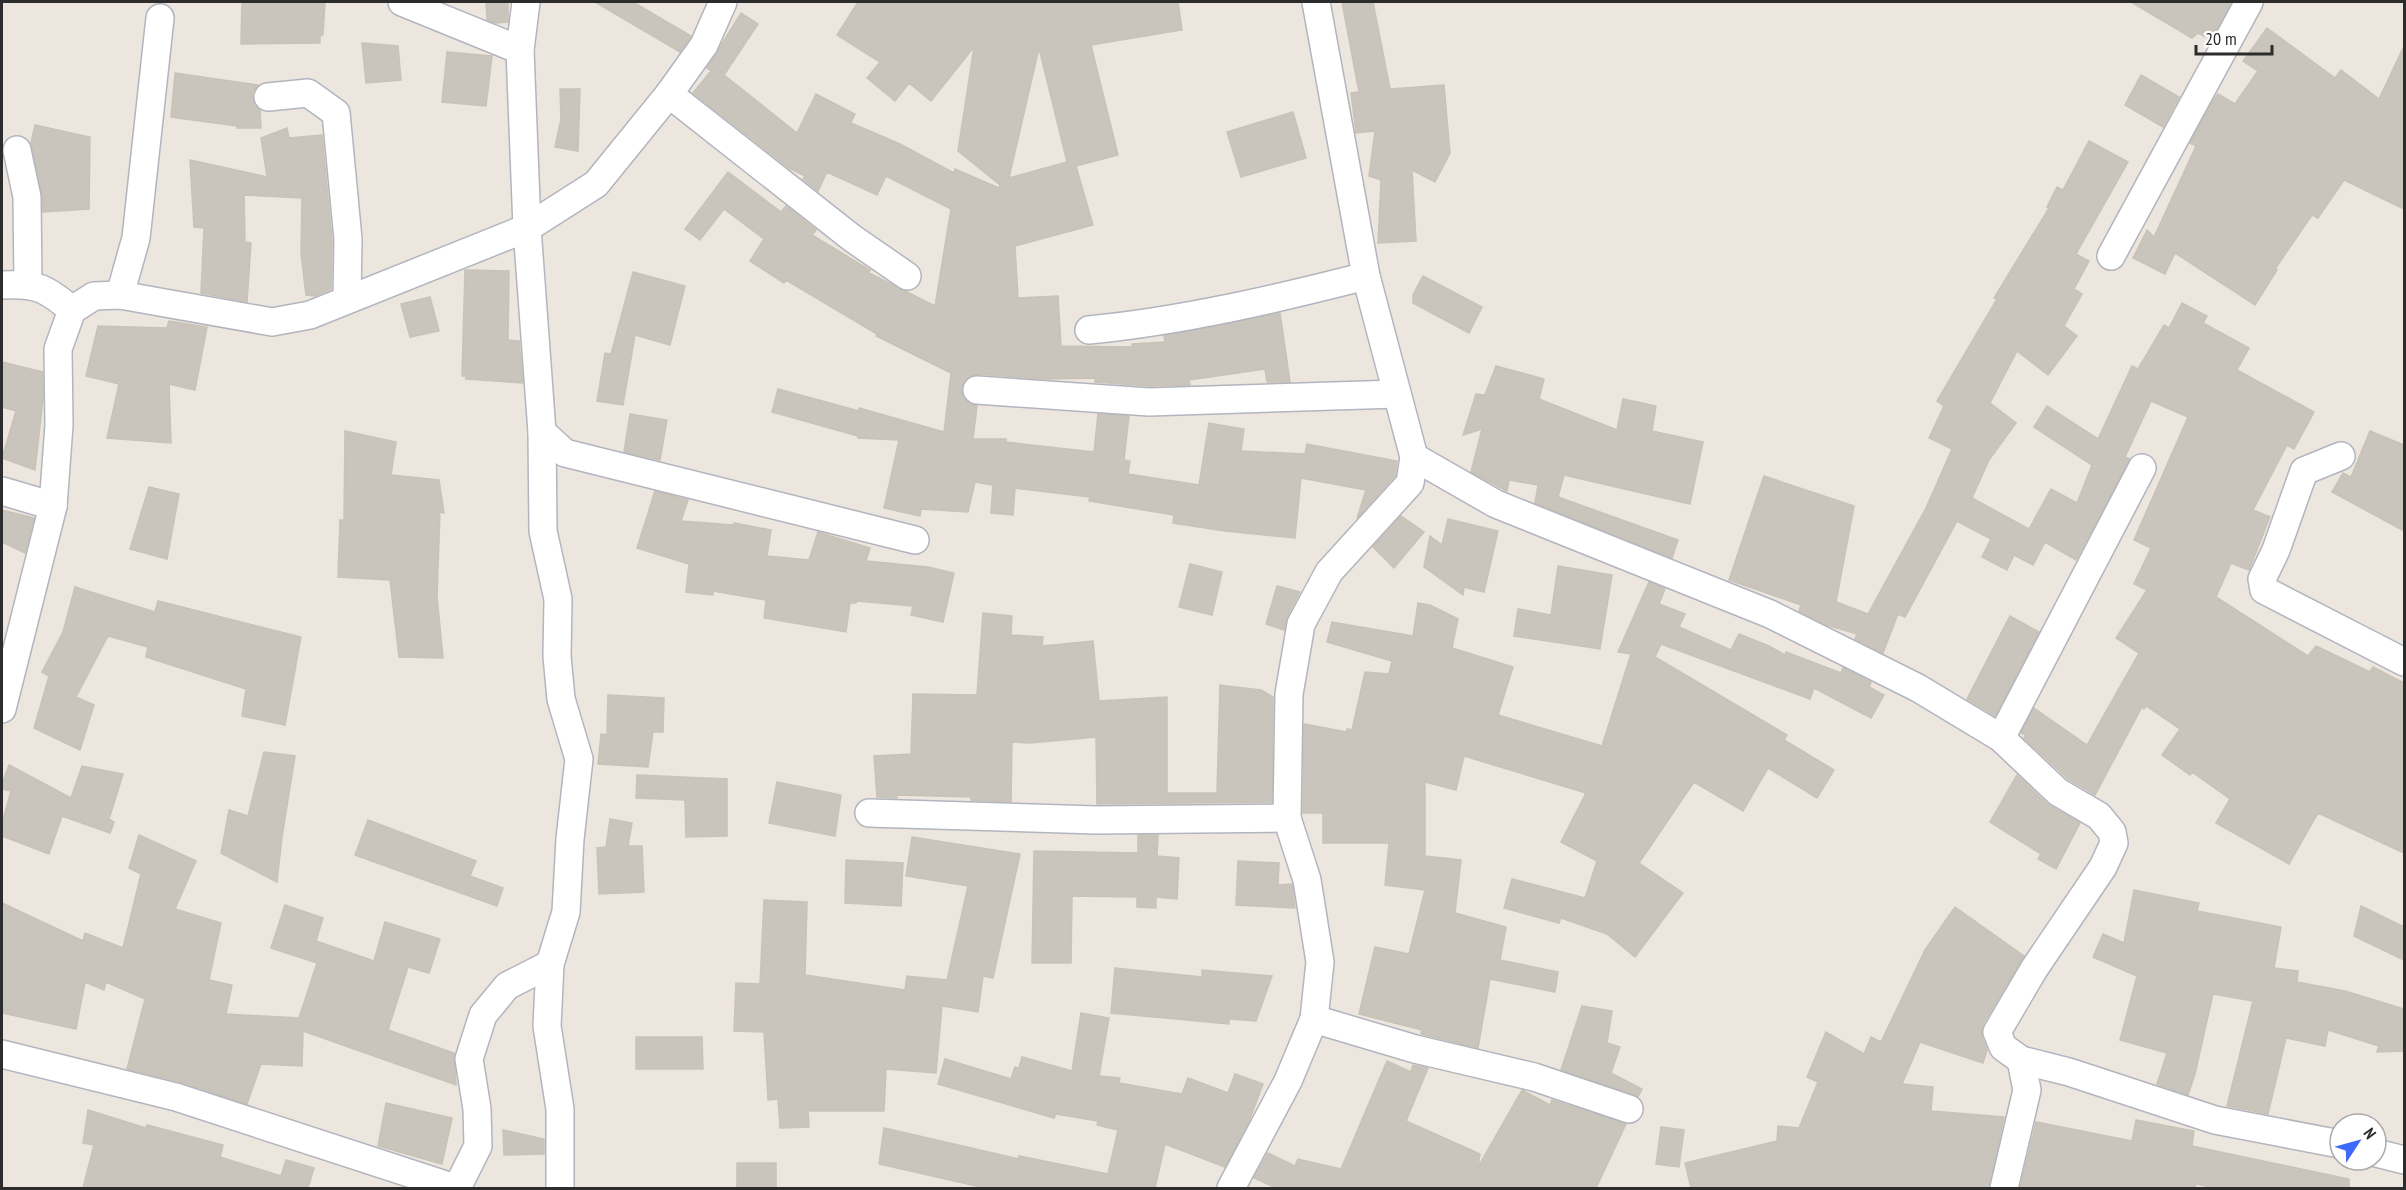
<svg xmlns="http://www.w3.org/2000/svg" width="2406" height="1190" font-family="'PT Sans Narrow',sans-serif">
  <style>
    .building { fill: #c9c4bc; stroke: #c9c2b7; stroke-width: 1.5; fill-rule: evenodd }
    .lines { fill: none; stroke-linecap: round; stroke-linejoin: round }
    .minor-casing { stroke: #b2b5bf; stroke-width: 30 }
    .minor { stroke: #fff; stroke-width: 27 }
  </style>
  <rect width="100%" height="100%" fill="#ede6de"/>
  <g class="building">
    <polygon points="242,2 325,3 323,35 320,36 320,43 241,44"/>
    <polygon points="486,2 508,2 508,22 495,23 487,20"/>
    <polygon points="595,2 633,2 691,36 680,52"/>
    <path d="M858,2H1178L1182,30L1091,45L1118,155L1076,166L1093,225L1015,246L1018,298L1058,296L1061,346L1132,347V344L1165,342L1164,336L1280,313L1290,382H1267L1265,369L1189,380L1190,385L1149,386L1095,382V378L1043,379L978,374L970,376L964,381L961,389L963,397L968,403L977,406L973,439H1006V442L1094,452L1098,414L1129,416L1124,460L1130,461L1128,474L1199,485L1209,423L1244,429L1241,451L1305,454L1307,444L1397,461L1395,476L1357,518L1366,490L1301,478L1295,538L1225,531L1173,523L1174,515L1089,501L1090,497L1015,488L1013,515L991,513L993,485L975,482L968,512L921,509L920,516L884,508L899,440L858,438V436L772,412L778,389L859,411V408L944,432L951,373L876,336L877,334L786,280L784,283L750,261L764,239L724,209L700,240L685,229L728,172L781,212L786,206L816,230L812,235L870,270L869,273L935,306L951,209L886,176L877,195L827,172L818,191L803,179L805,176L789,168L693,93L711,71L707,68L741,13L758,24L724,75L797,133L816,94L855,114L851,123L900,144L954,173L955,169L999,188L1000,185L958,151L974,47L931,101L909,83L895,101L867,78L880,62L837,35ZM1039,48L1067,162L1009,178Z"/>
    <polygon points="1342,2 1373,2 1390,89 1444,85 1450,153 1435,182 1412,170 1416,241 1378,243 1381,180 1369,176 1375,131 1356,133 1351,93 1359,92"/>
    <polygon points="2131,2 2231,2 2211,40 2198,33 2192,38"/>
    <polygon points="2267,28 2335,78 2341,70 2379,99 2404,46 2404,209 2344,180 2318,218 2312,215 2275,269 2277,270 2255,305 2175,253 2165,274 2133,258 2147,230 2154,237 2196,146 2190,143 2211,104 2218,94 2235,104 2258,71 2243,61"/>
    <polygon points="362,43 398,46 401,80 366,83"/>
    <polygon points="447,52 492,56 486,106 442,102"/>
    <polygon points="175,73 258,85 253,91 252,98 255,106 260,110 261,128 237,128 237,126 171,117"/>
    <polygon points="2141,75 2179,97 2163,127 2125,105"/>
    <polygon points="560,89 580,89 578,151 555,147 561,119"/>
    <polygon points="1293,112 1306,158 1241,177 1227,132"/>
    <polygon points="35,125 90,137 89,209 43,212 42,194 31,143"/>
    <polygon points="287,128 289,138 322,135 332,240 331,289 315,296 306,295 301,253 302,198 244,195 245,242 251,243 247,302 201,293 204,228 194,227 190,160 267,177 261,138"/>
    <polygon points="2089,141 2128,162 2076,254 2089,261 2074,289 2082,294 2064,326 2077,336 2048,375 2017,351 1990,403 2016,423 1989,460 1972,498 2029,529 2051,489 2077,503 2092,465 2034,427 2047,406 2098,439 2132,366 2138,369 2164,325 2169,328 2182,303 2207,316 2203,323 2249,348 2237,370 2314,412 2294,449 2287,445 2253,510 2270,517 2249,570 2231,563 2216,597 2308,656 2316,646 2370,672 2373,667 2404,683 2404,853 2318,813 2289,864 2216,823 2230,799 2192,772 2190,775 2162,755 2180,729 2146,706 2144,709 2142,707 2095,795 2068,779 2024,738 2026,735 2021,733 2034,708 2087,745 2139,653 2116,638 2147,590 2134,584 2151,548 2134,540 2188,417 2151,401 2125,457 2130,459 2076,560 2045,542 2033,565 2014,555 2007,570 1982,557 1991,539 1957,521 1905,617 1898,614 1883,653 1855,639 1857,634 1827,625 1799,611 1801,605 1729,580 1764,476 1854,506 1836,602 1868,614 1926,508 1952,449 1929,438 1944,406 1937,401 1997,299 1994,298 2049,208 2047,207 2057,187 2063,190"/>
    <polygon points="465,270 509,271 508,340 519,341 523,383 466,379 466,376 462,376"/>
    <polygon points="633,272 685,286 670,345 635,335 623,405 597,401 605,353 611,354"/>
    <polygon points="1423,276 1482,307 1469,333 1413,303 1413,295"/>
    <polygon points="430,297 439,331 410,337 401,304"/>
    <polygon points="169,321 207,327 195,390 169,384 171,443 107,438 119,384 86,376 98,326 167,328"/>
    <polygon points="2,362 43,372 43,399 35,470 2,458 16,411 2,407"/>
    <polygon points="1496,366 1544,379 1539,399 1617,430 1623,399 1656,406 1652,431 1703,442 1690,504 1564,475 1558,497 1678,540 1672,558 1535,503 1538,485 1509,480 1507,491 1471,472 1482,429 1463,435 1476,394 1485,395"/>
    <polygon points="630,414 667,420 660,460 624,452"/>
    <polygon points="345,431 396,442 391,475 439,480 444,513 440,512 437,596 443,658 399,657 390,580 338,577 340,520 344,520"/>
    <polygon points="2370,431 2404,445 2404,531 2332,492 2343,473 2351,477"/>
    <polygon points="149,487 179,494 167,559 130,549"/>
    <polygon points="655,491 688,500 681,521 734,525 734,523 771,530 767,556 809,560 818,532 870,548 866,561 928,567 954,573 943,622 911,615 913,606 857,601 856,603 850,603 846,632 764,618 766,600 713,591 713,595 686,592 689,564 637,548"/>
    <polygon points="2,510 34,518 25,553 2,542"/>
    <polygon points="1401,516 1424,532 1394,568 1373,547"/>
    <polygon points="1448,519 1498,531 1484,592 1464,587 1463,595 1424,567 1430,536 1442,545"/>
    <polygon points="1190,564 1222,572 1212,615 1179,607"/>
    <polygon points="1558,566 1612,575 1600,649 1514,636 1518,609 1551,615"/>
    <polygon points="1649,582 1665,589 1659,604 1685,614 1679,627 1731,650 1739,634 1769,646 1785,655 1786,652 1841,673 1843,668 1871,682 1869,687 1884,695 1871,718 1814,688 1810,699 1661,644 1655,657 1787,735 1784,740 1834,770 1817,798 1768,768 1743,811 1694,782 1639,863 1683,893 1635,957 1607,934 1561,918 1559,923 1504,908 1512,879 1585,898 1597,861 1561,842 1586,793 1464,756 1456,790 1425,782 1425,856 1461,860 1455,913 1506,927 1500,960 1558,972 1555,992 1490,979 1478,1048 1421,1034 1422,1030 1359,1014 1375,947 1409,954 1425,890 1385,885 1389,843 1323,843 1323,813 1303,813 1304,724 1347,732 1347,729 1352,730 1365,672 1389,674 1392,661 1327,642 1332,622 1413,636 1418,603 1430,605 1458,619 1452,648 1513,667 1498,715 1602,746 1631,654 1618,652"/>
    <polygon points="1277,586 1300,592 1287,617 1284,630 1266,624"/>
    <polygon points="75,587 155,612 158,601 301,637 285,725 242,716 246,689 146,657 148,647 108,636 76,697 94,705 80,750 34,728 49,676 42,672 63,632"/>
    <polygon points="983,613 1012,616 1011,635 1043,637 1042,646 1093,641 1099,701 1167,697 1167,793 1217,793 1220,685 1261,690 1273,697 1272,802 1097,804 1096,737 1030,743 1012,742 1011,802 971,800 971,797 897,795 897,798 877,797 874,756 911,754 913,694 977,695"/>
    <polygon points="2010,616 2039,632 1995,716 1967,699"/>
    <polygon points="608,695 664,698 663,732 653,732 648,767 598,764 601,734 607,735"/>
    <polygon points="264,752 295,756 282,837 277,882 221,853 229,810 248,816"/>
    <polygon points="9,765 71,798 82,766 123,774 109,819 114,822 110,833 62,816 49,854 2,836 2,823 11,791 2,789 2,784"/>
    <polygon points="637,775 727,779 727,836 686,837 685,800 636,798"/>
    <polygon points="2017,775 2047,804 2080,823 2056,869 2038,859 2041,854 1990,822"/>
    <polygon points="777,782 841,795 835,836 769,823"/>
    <polygon points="610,819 632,823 628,846 642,846 644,892 599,894 597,848 606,847"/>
    <polygon points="368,820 476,861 470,876 503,888 497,906 355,855"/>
    <polygon points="139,835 196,861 175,909 221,923 209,980 232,985 226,1014 299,1018 317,963 271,948 285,905 323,918 316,941 374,961 385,922 440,939 429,973 408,967 388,1030 454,1053 456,1085 303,1031 302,1066 261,1064 247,1104 181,1082 127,1069 145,999 106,982 104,990 85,982 76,1029 2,1013 2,903 83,941 85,933 123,948 141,874 129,868"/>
    <polygon points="1138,835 1158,835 1157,856 1179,858 1177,899 1156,897 1156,908 1137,907 1137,897 1072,896 1071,963 1032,963 1034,851 1138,853"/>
    <polygon points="912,837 1020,854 993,978 983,976 978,1012 942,1006 936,1073 886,1069 884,1111 808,1111 809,1127 780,1128 778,1099 768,1100 764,1032 734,1031 736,983 760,984 764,900 807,902 805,975 905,990 907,976 947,980 968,886 906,876"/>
    <polygon points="846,860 903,863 901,906 845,903"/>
    <polygon points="1238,861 1279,863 1278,885 1292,884 1295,908 1236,905"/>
    <polygon points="2134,890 2199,903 2197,911 2281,927 2274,968 2298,971 2297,982 2345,991 2404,1009 2404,1051 2377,1052 2379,1046 2328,1030 2325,1046 2286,1038 2268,1114 2227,1106 2253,1001 2213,994 2195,1074 2188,1095 2157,1084 2167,1053 2120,1040 2137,976 2093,957 2103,934 2124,943"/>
    <polygon points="2361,906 2404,927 2404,960 2354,936"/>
    <polygon points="1955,907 2024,956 1983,1024 1982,1037 1987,1050 1983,1063 1920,1042 1902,1084 1933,1087 1931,1111 2004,1117 1989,1188 1691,1188 1685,1163 1777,1141 1778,1126 1799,1128 1818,1082 1807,1077 1826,1032 1864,1054 1871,1037 1881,1042 1925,950"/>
    <polygon points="1115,968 1202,977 1202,970 1272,976 1256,1021 1229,1019 1229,1024 1111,1013"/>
    <polygon points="1582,1006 1612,1011 1607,1043 1620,1047 1611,1073 1642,1089 1638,1097 1561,1070"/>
    <polygon points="1081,1013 1109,1018 1099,1076 1120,1078 1119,1083 1182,1094 1188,1078 1228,1093 1235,1074 1263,1084 1250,1119 1225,1167 1165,1144 1155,1188 985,1188 879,1164 884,1128 1019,1159 1019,1156 1108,1174 1118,1130 1097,1125 1098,1121 1056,1114 1054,1118 938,1084 945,1059 1011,1079 1015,1067 1019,1068 1022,1057 1072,1071"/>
    <polygon points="636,1037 702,1037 703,1069 636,1069"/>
    <polygon points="1387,1061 1411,1072 1413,1065 1428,1068 1406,1121 1480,1154 1478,1167 1522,1090 1550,1105 1552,1100 1626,1124 1596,1188 1276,1188 1254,1178 1268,1153 1295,1166 1298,1159 1341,1169"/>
    <polygon points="386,1103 452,1118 442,1164 378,1146"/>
    <polygon points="88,1110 146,1128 147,1125 223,1145 220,1157 281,1176 286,1160 314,1168 308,1188 83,1188 94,1145 83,1143"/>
    <polygon points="2136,1120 2194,1131 2192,1146 2349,1179 2349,1188 2216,1188 2196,1184 2195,1188 2020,1188 2036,1122 2132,1141"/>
    <polygon points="1661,1127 1684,1130 1679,1167 1656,1164"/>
    <polygon points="503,1130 544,1139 544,1154 504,1155"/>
    <rect x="737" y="1163" width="39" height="25"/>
  </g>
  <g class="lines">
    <defs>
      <g id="minor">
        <polyline points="402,2 520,50"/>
        <polyline points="526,2 520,50 527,228 542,432 543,531 558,599 557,656 561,699 579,759 570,839 566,912 550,964 547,1026 560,1109 560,1188"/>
        <polyline points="669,94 852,238 907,276"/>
        <polyline points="268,97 308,93 336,113 348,239 347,299"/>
        <polyline points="17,150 27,197 28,284"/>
        <polyline points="2111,256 2249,2"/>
        <path d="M2,285C36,283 46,288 72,310"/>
        <polyline points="120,295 136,238 160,18"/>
        <path d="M1089,330C1182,321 1276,299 1366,276"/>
        <polyline points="977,390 1149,402 1397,394"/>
        <polyline points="542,432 565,453 915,540"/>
        <polyline points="2341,456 2304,471 2276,550 2262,579 2264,590 2404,662"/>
        <polyline points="1414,457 1496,504 1770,614 1918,688 2001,738 2058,792 2099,816 2112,832 2114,843 2103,867 2034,969 1997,1032 2003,1047 2021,1060 2069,1072 2215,1120 2340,1144"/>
        <polyline points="2,491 53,506"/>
        <polyline points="2,709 53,506 59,425 58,349 72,310 94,296 120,295 272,322 310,315 527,228 596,184 669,94 704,45 723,2"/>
        <polyline points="2001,738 2142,468"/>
        <polyline points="869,813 1096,820 1287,818"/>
        <polyline points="1314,1019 1415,1049 1534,1077 1629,1109"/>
        <polyline points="2,1054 176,1097 455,1188"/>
        <polyline points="2376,1153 2404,1160"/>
        <polyline points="457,1188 478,1146 477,1109 469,1059 483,1015 507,986 550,964"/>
        <polyline points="1231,1188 1288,1081 1314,1019 1320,962 1307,880 1287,818 1289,694 1301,624 1329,572 1410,483 1414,457 1366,276 1316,2"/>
        <polyline points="2004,1188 2027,1090 2021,1060"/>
      </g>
    </defs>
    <use href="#minor" class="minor-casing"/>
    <use href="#minor" class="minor"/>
  </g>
  <rect width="2406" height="1190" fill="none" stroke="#2c2c2c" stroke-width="6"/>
  <g transform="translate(2358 1142) rotate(54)"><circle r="28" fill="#ffffff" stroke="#ababab" stroke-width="1.5"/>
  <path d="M0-4.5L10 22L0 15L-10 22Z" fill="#3e69fa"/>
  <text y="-9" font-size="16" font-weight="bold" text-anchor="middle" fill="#2c2c2c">N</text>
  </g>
  <path d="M2196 45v9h76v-9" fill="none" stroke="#2c2c2c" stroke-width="3"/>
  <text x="2205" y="45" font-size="18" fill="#2c2c2c" stroke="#ffffff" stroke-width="4.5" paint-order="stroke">20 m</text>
</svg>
